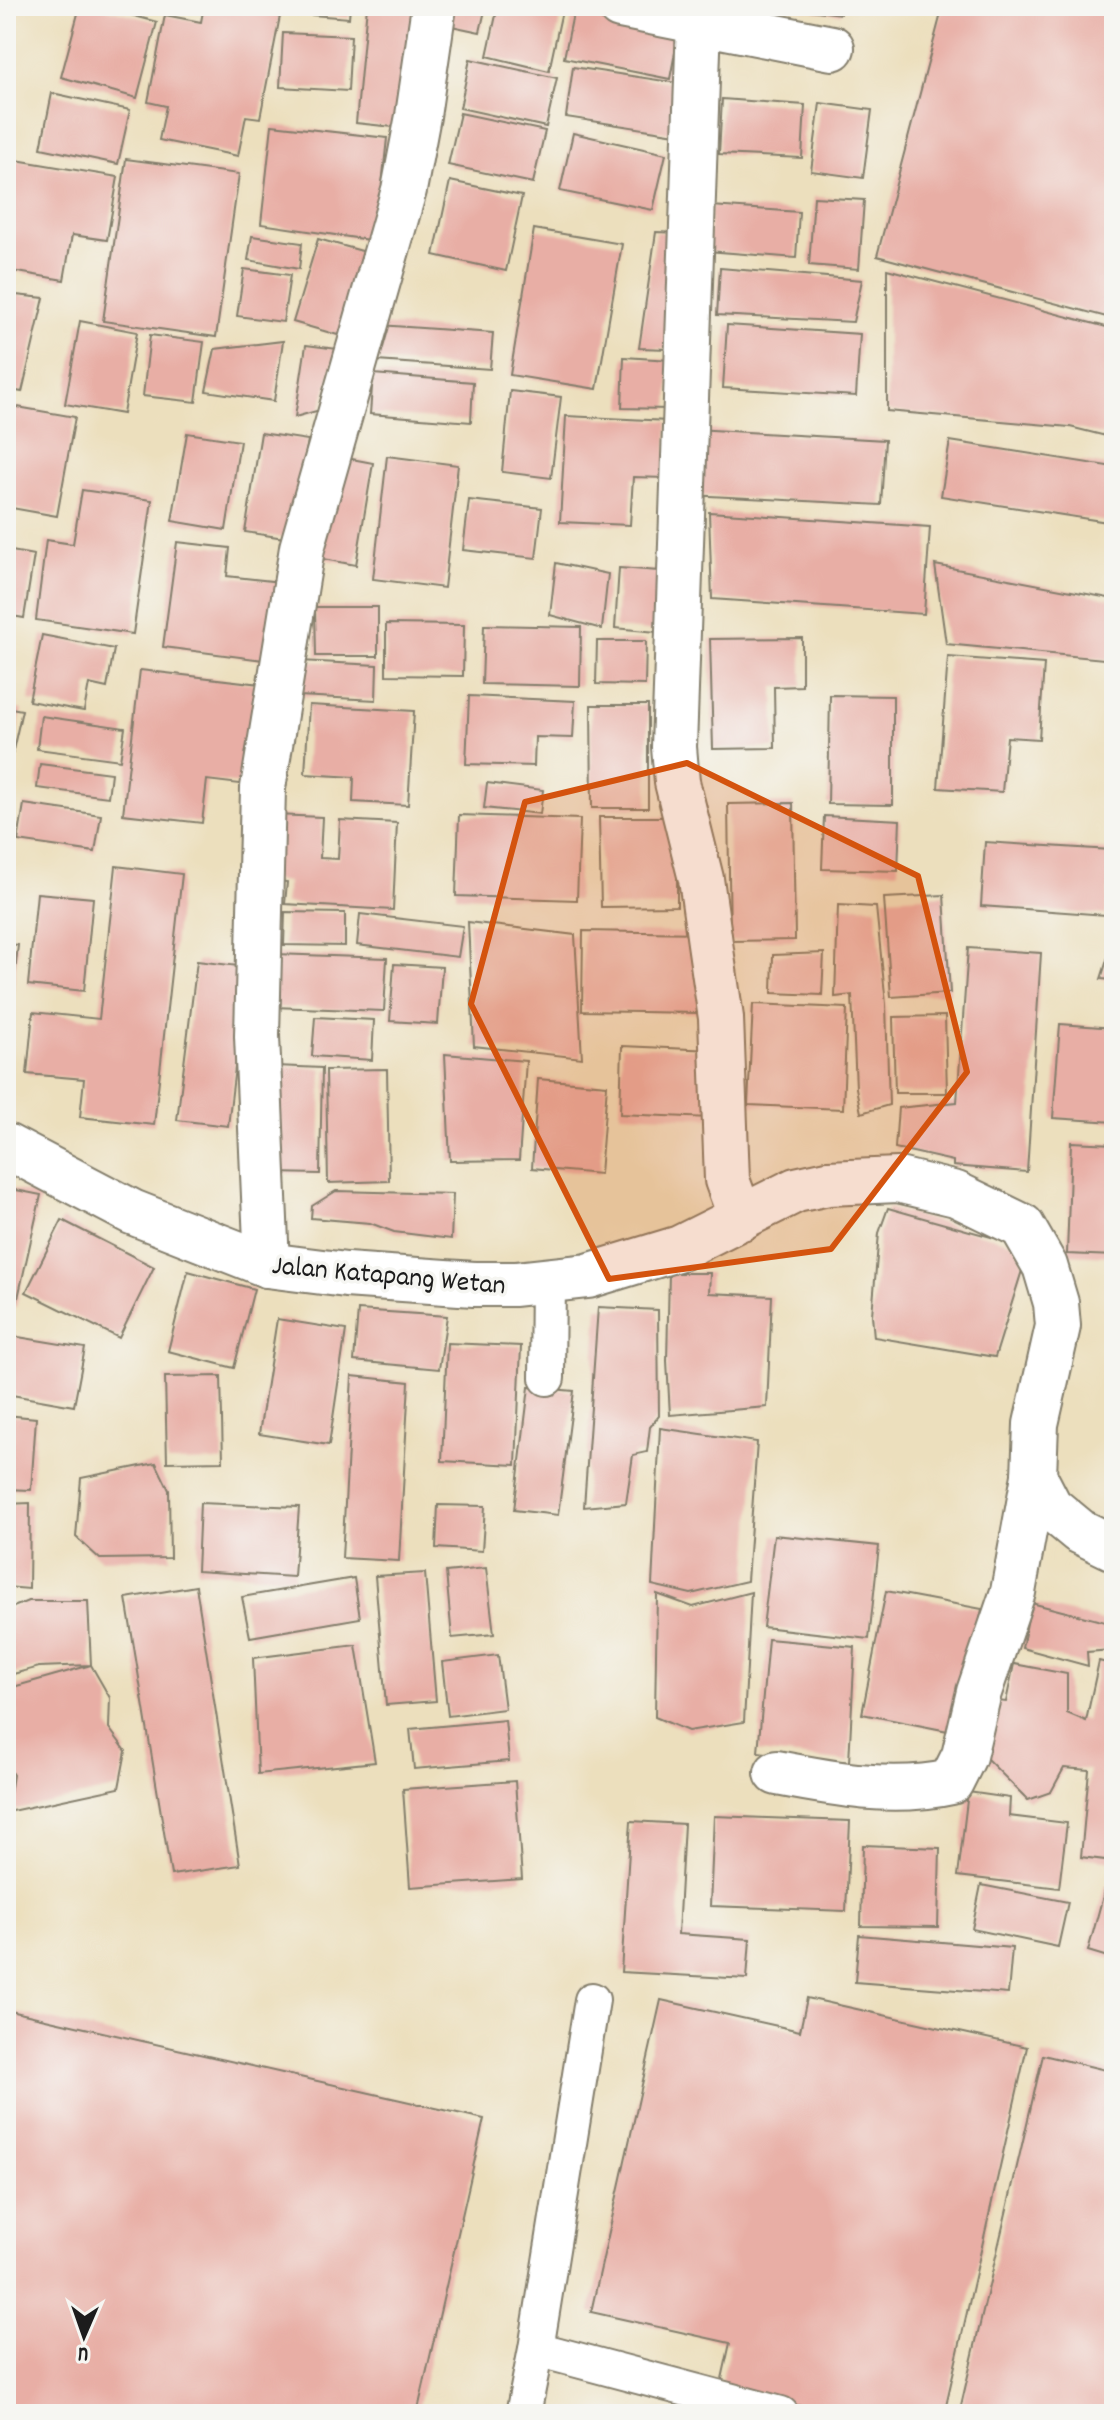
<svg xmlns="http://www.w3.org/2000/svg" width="1120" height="2420" font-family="Dekko,sans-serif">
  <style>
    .building { fill: #e8aea5 }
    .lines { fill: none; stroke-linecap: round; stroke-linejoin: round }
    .service-casing { stroke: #847e6c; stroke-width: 38 }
    .minor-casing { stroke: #847e6c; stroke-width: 48 }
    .tertiary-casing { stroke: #847e6c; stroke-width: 48 }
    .service { stroke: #fff; stroke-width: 34 }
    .minor { stroke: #fff; stroke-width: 44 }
    .tertiary { stroke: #fff; stroke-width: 44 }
    .marked { fill: #d4530e; fill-opacity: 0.2; stroke: #d4530e; stroke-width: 6; stroke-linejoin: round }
    .labels { text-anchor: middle; stroke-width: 7; stroke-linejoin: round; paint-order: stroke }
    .street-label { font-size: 28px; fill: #1c1c1c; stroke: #f6f6f2 }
  </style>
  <rect width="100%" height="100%" fill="#f6f6f2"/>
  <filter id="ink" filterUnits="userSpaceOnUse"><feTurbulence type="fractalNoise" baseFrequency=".0125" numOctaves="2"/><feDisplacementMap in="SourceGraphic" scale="16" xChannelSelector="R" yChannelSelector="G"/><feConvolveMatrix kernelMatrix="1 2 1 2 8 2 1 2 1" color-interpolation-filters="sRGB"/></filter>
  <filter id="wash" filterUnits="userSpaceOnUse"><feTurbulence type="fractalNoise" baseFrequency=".006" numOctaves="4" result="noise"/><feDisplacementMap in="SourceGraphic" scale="32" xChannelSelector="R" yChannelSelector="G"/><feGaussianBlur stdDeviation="1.8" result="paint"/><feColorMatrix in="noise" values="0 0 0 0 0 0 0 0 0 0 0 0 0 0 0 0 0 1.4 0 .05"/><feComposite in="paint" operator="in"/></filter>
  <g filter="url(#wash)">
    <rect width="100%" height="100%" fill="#ecdfbd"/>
    <g id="blocks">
      <g class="building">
        <polygon points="80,6 97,6 157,22 137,98 61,77"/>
        <polygon points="204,6 282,6 260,118 246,116 238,156 159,140 166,106 148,102 165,15 201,22"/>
        <polygon points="301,6 350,6 349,18 300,14"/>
        <polygon points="367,6 424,6 412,129 356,123"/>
        <polygon points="446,6 486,6 480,32 442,24"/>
        <polygon points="498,6 563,6 549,71 487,56"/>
        <polygon points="792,6 842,6 841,14 791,8"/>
        <polygon points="943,6 1114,6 1114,319 877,256"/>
        <polygon points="574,9 679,31 670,79 564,58"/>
        <polygon points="283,33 351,36 348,91 280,87"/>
        <polygon points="470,59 557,78 546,127 460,108"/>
        <polygon points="573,67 684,84 676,134 566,117"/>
        <polygon points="52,93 130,110 118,164 41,148"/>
        <polygon points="722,99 805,105 802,158 719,154"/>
        <polygon points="820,103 872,110 863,178 811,171"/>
        <polygon points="460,113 545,131 533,183 448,165"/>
        <polygon points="272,125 387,138 376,241 261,224"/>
        <polygon points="573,133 666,154 653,210 560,191"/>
        <polygon points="126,159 239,174 216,337 103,321"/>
        <polygon points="16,160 118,177 107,240 72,235 64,280 6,270 6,222"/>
        <polygon points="450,181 522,196 506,271 434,255"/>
        <polygon points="814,197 864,200 859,269 809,265"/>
        <polygon points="711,206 799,212 796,258 708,251"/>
        <polygon points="534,229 622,244 597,389 510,375"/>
        <polygon points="656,232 681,233 668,349 639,348"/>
        <polygon points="252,236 302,243 299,269 248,260"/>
        <polygon points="318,239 373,254 348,338 293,322"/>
        <polygon points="720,268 862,280 853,322 717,315"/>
        <polygon points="244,269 290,275 283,322 237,316"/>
        <polygon points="887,269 1114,329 1114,438 1070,427 887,411"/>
        <polygon points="6,294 44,298 22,392 6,389"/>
        <polygon points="80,321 137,332 123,414 65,404"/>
        <polygon points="379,325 493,333 490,369 377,361"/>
        <polygon points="727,325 860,334 856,396 723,388"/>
        <polygon points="150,335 204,342 196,402 143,396"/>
        <polygon points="283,341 274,401 206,391 215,349"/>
        <polygon points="306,345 338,349 320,410 295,417"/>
        <polygon points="624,357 670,360 668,409 622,408"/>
        <polygon points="373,374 473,382 471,422 370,414"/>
        <polygon points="510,391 561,397 551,478 502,472"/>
        <polygon points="6,405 75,417 57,516 6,507"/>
        <polygon points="566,416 668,421 666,478 633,477 630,525 560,522"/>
        <polygon points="694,429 885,440 881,505 690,495"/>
        <polygon points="187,433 240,441 226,530 172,521"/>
        <polygon points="261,433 308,440 291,539 245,532"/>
        <polygon points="950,441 1114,467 1114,523 941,496"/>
        <polygon points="336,456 373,463 356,565 317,558"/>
        <polygon points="387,456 458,465 444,588 373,579"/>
        <polygon points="82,490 152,500 133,634 36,620 46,540 73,544"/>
        <polygon points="469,500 542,508 536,558 463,550"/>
        <polygon points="709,512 930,527 924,614 712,599"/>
        <polygon points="177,542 230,548 227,576 280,582 271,661 163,647"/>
        <polygon points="6,550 34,555 24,618 6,615"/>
        <polygon points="556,563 608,574 602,629 550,615"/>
        <polygon points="935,565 1114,599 1114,660 946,644"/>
        <polygon points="619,568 672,572 667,633 615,628"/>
        <polygon points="315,607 378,607 378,656 316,656"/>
        <polygon points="386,624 464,625 463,676 386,675"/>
        <polygon points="484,625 581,627 580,686 482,684"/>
        <polygon points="42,635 114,649 107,688 89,684 84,711 29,701"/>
        <polygon points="802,638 802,686 774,687 775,748 713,749 710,639"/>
        <polygon points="597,641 646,641 645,685 596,684"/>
        <polygon points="948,657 1044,664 1039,739 1007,737 1002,792 938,788"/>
        <polygon points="300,661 377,665 376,700 299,696"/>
        <polygon points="140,670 260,684 248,785 207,780 202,823 123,814"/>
        <polygon points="830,695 893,696 893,805 828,804"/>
        <polygon points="469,696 575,701 573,738 535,737 534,766 466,764"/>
        <polygon points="309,705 414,711 408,805 353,802 354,777 305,774"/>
        <polygon points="591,705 648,705 648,808 592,808"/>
        <polygon points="6,707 22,710 7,777 6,776"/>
        <polygon points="41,716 125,728 120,760 37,749"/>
        <polygon points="40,764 111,773 108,797 37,788"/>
        <polygon points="487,783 543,790 540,814 484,808"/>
        <polygon points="793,803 795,940 730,941 728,804"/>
        <polygon points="24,804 101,815 95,852 18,841"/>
        <polygon points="274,815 322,817 320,858 338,859 340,820 397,823 393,910 285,904 287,882 271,880"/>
        <polygon points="459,815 580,819 577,900 456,896"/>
        <polygon points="824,816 900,820 898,871 822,869"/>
        <polygon points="599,817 677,817 677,906 601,907"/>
        <polygon points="985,842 1111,850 1106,915 981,906"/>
        <polygon points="116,866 182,874 154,1125 80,1117 84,1079 27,1074 33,1012 99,1019"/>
        <polygon points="37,893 93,898 84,991 28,985"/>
        <polygon points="944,895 950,993 891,997 884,898"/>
        <polygon points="838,905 876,907 886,1004 889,1105 861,1113 856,1088 852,995 835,997"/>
        <polygon points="285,912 345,913 345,946 284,945"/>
        <polygon points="360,914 463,926 458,957 357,945"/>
        <polygon points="468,922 575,935 582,1058 474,1046"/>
        <polygon points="583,931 701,933 699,1013 582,1011"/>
        <polygon points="1113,941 1114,980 1101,979"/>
        <polygon points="6,944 18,945 8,1039 6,1039"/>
        <polygon points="968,948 1041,953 1027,1172 953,1166 953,1161 895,1148 898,1108 957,1102"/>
        <polygon points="824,953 822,995 772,993 773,955"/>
        <polygon points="275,954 387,958 384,1011 273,1007"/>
        <polygon points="197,961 247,967 228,1126 177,1120"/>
        <polygon points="394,964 442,967 438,1024 390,1021"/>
        <polygon points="753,1004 847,1008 843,1109 748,1105"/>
        <polygon points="945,1016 947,1093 895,1093 893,1017"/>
        <polygon points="315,1017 374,1020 372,1060 312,1056"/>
        <polygon points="1060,1024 1114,1028 1114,1122 1053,1118"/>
        <polygon points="622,1046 713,1050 710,1118 620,1114"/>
        <polygon points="445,1054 526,1061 519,1160 450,1161"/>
        <polygon points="276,1066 322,1068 320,1174 275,1173"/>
        <polygon points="387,1069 389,1181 328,1183 326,1070"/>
        <polygon points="538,1079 607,1085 600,1174 532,1168"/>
        <polygon points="1071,1142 1114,1144 1114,1256 1067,1254"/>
        <polygon points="6,1188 41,1195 16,1307 6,1305"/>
        <polygon points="336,1191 453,1194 451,1239 394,1232 370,1223 311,1218 312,1206"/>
        <polygon points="888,1208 1016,1244 1024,1264 995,1357 874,1337 872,1315 879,1233"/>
        <polygon points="62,1220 154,1267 119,1338 26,1292"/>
        <polygon points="188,1271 254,1289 234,1368 168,1351"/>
        <polygon points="669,1273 710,1273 709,1293 772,1296 767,1407 670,1415 667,1361"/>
        <polygon points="598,1307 658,1310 659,1416 650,1427 647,1452 633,1455 626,1503 584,1507"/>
        <polygon points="358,1310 447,1316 439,1369 354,1361"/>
        <polygon points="277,1319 346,1330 329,1445 259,1434"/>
        <polygon points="6,1335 85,1348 74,1406 6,1394"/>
        <polygon points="447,1343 521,1346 516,1465 442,1461"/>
        <polygon points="1112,1366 1114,1366 1114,1455 1107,1455"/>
        <polygon points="221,1376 223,1461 167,1462 165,1377"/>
        <polygon points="352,1376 409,1382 399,1561 342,1558"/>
        <polygon points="529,1387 574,1391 558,1515 514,1510"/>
        <polygon points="6,1415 36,1418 31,1490 6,1489"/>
        <polygon points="660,1428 757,1442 747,1581 691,1594 652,1585"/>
        <polygon points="156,1463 169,1490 170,1558 100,1559 76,1537 81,1478"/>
        <polygon points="30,1503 29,1589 6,1587 6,1504"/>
        <polygon points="200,1503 299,1507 294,1577 197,1571"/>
        <polygon points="438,1505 485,1506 482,1551 436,1548"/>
        <polygon points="774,1535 879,1546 869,1639 763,1627"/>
        <polygon points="486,1568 494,1634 452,1638 446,1572"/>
        <polygon points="425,1573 436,1701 386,1705 375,1576"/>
        <polygon points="354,1578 360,1618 250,1637 242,1597"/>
        <polygon points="196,1586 240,1865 171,1875 126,1598"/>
        <polygon points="886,1591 982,1609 958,1733 862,1714"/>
        <polygon points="751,1592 744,1722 688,1731 655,1717 657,1594 693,1607"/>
        <polygon points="28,1601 88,1601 91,1665 110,1698 109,1728 126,1751 119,1788 7,1812 13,1775 6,1764 6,1729 17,1712 6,1704 6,1689 91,1665 39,1667 6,1676 6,1610"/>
        <polygon points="1031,1603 1113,1624 1112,1650 1087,1652 1088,1666 1022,1648"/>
        <polygon points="768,1639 855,1647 849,1762 758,1752"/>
        <polygon points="356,1645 375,1762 258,1774 253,1658"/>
        <polygon points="498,1655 505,1709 448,1716 442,1662"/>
        <polygon points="1099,1661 1114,1665 1114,1861 1081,1857 1089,1770 1064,1768 1051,1792 1028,1800 978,1750 989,1700 1006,1702 1014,1664 1067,1674 1067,1713 1086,1721"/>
        <polygon points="505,1720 509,1761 414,1769 410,1729"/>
        <polygon points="515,1781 522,1879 410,1887 403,1789"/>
        <polygon points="968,1792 1010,1798 1009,1816 1067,1823 1059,1888 958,1876"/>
        <polygon points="714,1816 850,1821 846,1911 710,1906"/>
        <polygon points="631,1821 684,1824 678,1934 750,1939 747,1979 621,1972"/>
        <polygon points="863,1845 940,1848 938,1927 861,1926"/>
        <polygon points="981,1885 1068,1902 1058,1947 972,1929"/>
        <polygon points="1106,1885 1114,1887 1114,1959 1088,1951"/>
        <polygon points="859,1935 1012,1948 1008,1994 855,1982"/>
        <polygon points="807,1998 1027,2047 944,2414 836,2414 720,2388 730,2343 591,2312 661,2000 800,2031"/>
        <polygon points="6,2010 484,2119 417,2414 6,2414"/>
        <polygon points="1043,2055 1114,2072 1114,2414 959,2414"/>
      </g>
    </g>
  </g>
  <g filter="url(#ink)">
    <use href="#blocks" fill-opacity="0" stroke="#847e6c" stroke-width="2"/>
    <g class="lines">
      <defs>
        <g id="service">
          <polyline points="547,1378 548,1281"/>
          <polyline points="536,2349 781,2414"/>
          <polyline points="523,2414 536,2349 592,2000"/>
        </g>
        <g id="minor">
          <polyline points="620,6 832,48"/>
          <polyline points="699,22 674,747 677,782 701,879 710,943 721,1018 727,1180 741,1218"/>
          <polyline points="267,1265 257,1036 263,788 302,548 404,190 418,116 434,6"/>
          <path d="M777,1773C834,1784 894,1795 951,1782L964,1756L979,1692L1013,1592L1034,1476"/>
        </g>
        <polyline id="tertiary" points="6,1146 132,1212 267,1265 346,1275 474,1284 515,1284 588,1276 680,1248 796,1190 828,1183 898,1180 956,1194 1022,1226 1045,1266 1056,1303 1058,1326 1036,1424 1034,1476 1050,1507 1079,1531 1114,1548"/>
      </defs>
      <use href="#service" class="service-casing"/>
      <use href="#minor" class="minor-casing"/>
      <use href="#tertiary" class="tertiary-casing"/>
      <use href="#service" class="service"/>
      <use href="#minor" class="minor"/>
      <use href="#tertiary" class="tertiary"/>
    </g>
  </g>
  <path class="marked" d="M687,763L918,876L967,1072L831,1249L609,1279L471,1004L525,802Z"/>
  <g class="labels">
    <g class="street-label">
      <text transform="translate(389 1273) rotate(5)" y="10">Jalan Katapang Wetan</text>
    </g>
  </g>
  <rect width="1120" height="2420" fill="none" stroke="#f6f6f2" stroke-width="32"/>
  <g transform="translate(84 2336) rotate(182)" stroke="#f6f6f2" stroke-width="6" paint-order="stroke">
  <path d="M0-6L14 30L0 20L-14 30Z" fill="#1c1c1c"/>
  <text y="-12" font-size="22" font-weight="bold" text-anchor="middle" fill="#1c1c1c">U</text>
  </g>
</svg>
